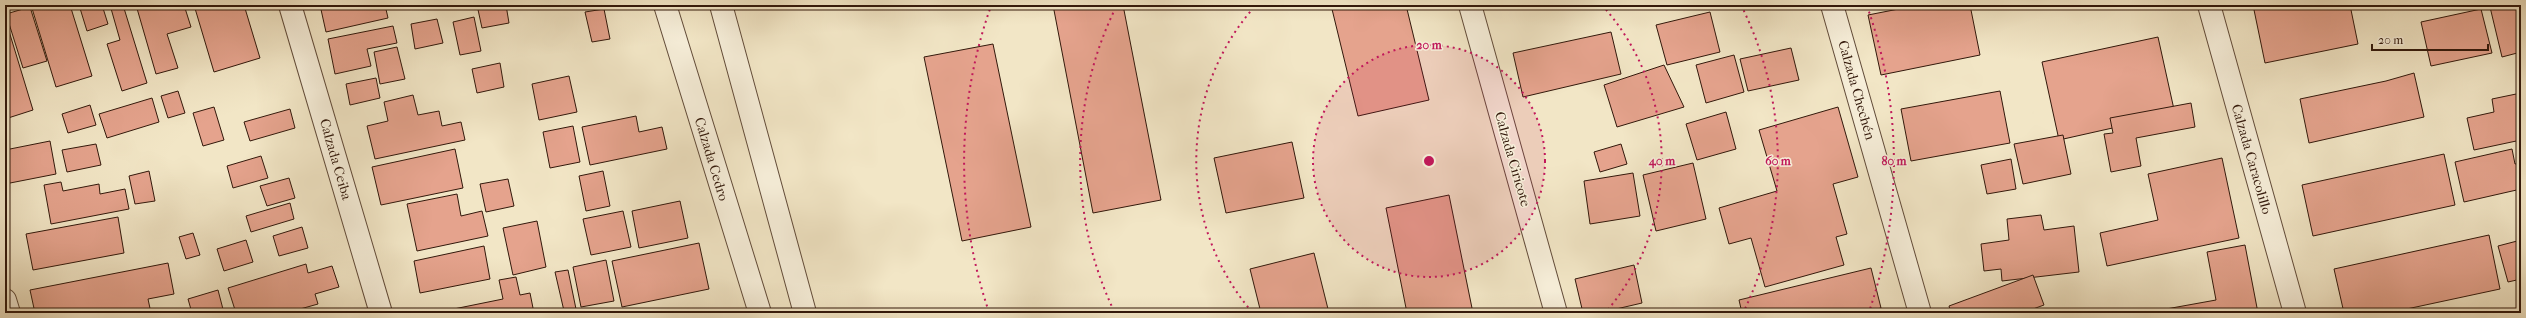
<svg xmlns="http://www.w3.org/2000/svg" width="2526" height="318" font-family="'IM FELL French Canon',serif">
  <style>
    .building { fill: #e5a38d; stroke: #32180b }
    .lines { fill: none; stroke-linecap: round; stroke-linejoin: round }
    .minor-casing { stroke: #624c3a; stroke-width: 24 }
    .minor { stroke: #f7efda; stroke-width: 22 }
    .ring { fill: none; stroke: #c2185b; stroke-width: 2; stroke-dasharray: 2 4 }
    .labels { text-anchor: middle; stroke-width: 3; stroke-linejoin: round; paint-order: stroke }
    .street-label { font-size: 14px; fill: #32180b; stroke: #f7efda }
    .centre { fill: #c2185b; stroke: #f7efda; stroke-width: 2 }
    .ring-label { font-size: 12px; text-anchor: middle; font-weight: bold; fill: #c2185b; stroke: #f7efda; stroke-width: 3; stroke-linejoin: round; paint-order: stroke }
  </style>
  <rect width="100%" height="100%" fill="#f2e6c6"/>
  <filter id="stains"><feTurbulence type="fractalNoise" baseFrequency=".005" numOctaves="4"/><feColorMatrix values="0 0 0 0 .2 0 0 0 0 .09 0 0 0 0 .02 0 0 0 .5 -.17"/></filter>
  <radialGradient id="worn" r=".72"><stop offset=".6" stop-color="#630" stop-opacity="0"/><stop offset="1" stop-color="#630" stop-opacity=".3"/></radialGradient>
  <g class="building">
    <polygon points="31,5 70,5 92,76 56,87"/>
    <polygon points="79,5 102,5 108,24 87,31"/>
    <polygon points="110,5 123,5 147,83 122,91 107,44 120,40"/>
    <polygon points="136,5 184,5 191,27 167,34 178,68 156,74"/>
    <polygon points="194,5 244,5 260,58 214,72"/>
    <polygon points="320,5 385,5 388,18 326,32"/>
    <polygon points="448,5 470,5 449,9"/>
    <polygon points="477,5 506,5 509,23 482,28"/>
    <polygon points="1053,5 1123,5 1161,200 1093,213"/>
    <polygon points="1331,5 1406,5 1429,100 1358,116"/>
    <polygon points="1919,5 1970,5 1980,55 1881,75 1868,15"/>
    <polygon points="2253,5 2350,5 2358,44 2265,63"/>
    <polygon points="2498,5 2521,5 2521,52 2502,57 2490,7"/>
    <polygon points="30,7 47,61 23,68 6,14"/>
    <polygon points="604,9 610,39 592,42 585,12"/>
    <polygon points="2481,9 2492,53 2431,66 2421,22"/>
    <polygon points="1710,12 1720,52 1667,65 1656,25"/>
    <polygon points="474,17 481,51 460,55 453,22"/>
    <polygon points="5,18 33,110 5,119"/>
    <polygon points="437,19 443,43 415,49 411,24"/>
    <polygon points="393,26 397,43 367,49 371,66 335,74 328,39"/>
    <polygon points="1611,32 1621,74 1523,97 1513,53"/>
    <polygon points="2158,37 2175,114 2059,140 2042,62"/>
    <polygon points="993,44 1031,227 962,241 924,57"/>
    <polygon points="397,47 405,79 380,84 374,52"/>
    <polygon points="1791,48 1799,80 1748,91 1740,59"/>
    <polygon points="1734,55 1744,92 1706,103 1696,65"/>
    <polygon points="500,63 504,87 477,93 472,69"/>
    <polygon points="1664,65 1684,107 1617,127 1604,85"/>
    <polygon points="2414,73 2424,117 2309,143 2300,99 2386,81"/>
    <polygon points="569,76 577,112 539,120 532,84"/>
    <polygon points="376,78 380,98 350,105 346,84"/>
    <polygon points="178,91 185,113 168,118 161,96"/>
    <polygon points="2000,91 2010,143 1911,161 1901,109"/>
    <polygon points="2521,93 2521,140 2474,150 2467,118 2494,112 2492,99"/>
    <polygon points="413,95 418,115 439,111 442,126 461,122 465,140 375,159 367,126 388,121 384,102"/>
    <polygon points="152,98 159,122 107,138 99,114"/>
    <polygon points="2191,103 2195,127 2136,138 2141,166 2111,172 2104,134 2113,133 2110,118"/>
    <polygon points="90,105 96,125 68,133 62,114"/>
    <polygon points="214,107 224,140 203,146 193,113"/>
    <polygon points="1838,107 1858,177 1833,184 1847,234 1836,237 1844,265 1765,287 1751,238 1729,244 1719,208 1777,191 1759,130"/>
    <polygon points="290,109 295,128 250,141 244,122"/>
    <polygon points="1726,112 1736,149 1697,160 1686,124"/>
    <polygon points="636,116 639,132 662,127 667,149 590,165 582,127"/>
    <polygon points="573,126 580,162 550,168 543,132"/>
    <polygon points="2063,135 2071,174 2023,184 2014,144"/>
    <polygon points="50,141 56,174 5,184 5,150"/>
    <polygon points="1292,142 1304,198 1226,213 1214,158"/>
    <polygon points="96,144 101,165 67,172 62,150"/>
    <polygon points="1621,144 1627,164 1600,172 1594,152"/>
    <polygon points="455,149 463,188 381,205 372,167"/>
    <polygon points="2512,149 2515,164 2521,163 2521,189 2464,202 2455,162"/>
    <polygon points="2444,154 2455,205 2313,236 2302,185"/>
    <polygon points="261,156 268,178 233,188 227,166"/>
    <polygon points="2222,158 2239,238 2107,266 2100,233 2158,220 2148,174"/>
    <polygon points="2011,159 2016,189 1987,194 1981,165"/>
    <polygon points="1693,163 1706,219 1656,231 1643,175"/>
    <polygon points="149,171 155,201 135,204 129,176"/>
    <polygon points="603,171 610,206 586,211 579,176"/>
    <polygon points="1633,173 1640,216 1590,224 1584,181"/>
    <polygon points="289,178 295,198 267,206 260,186"/>
    <polygon points="508,179 514,206 486,212 480,184"/>
    <polygon points="61,182 63,191 99,184 100,194 125,189 129,209 51,224 44,185"/>
    <polygon points="457,194 461,216 482,211 488,236 417,251 407,204"/>
    <polygon points="1449,195 1473,313 1407,313 1386,208"/>
    <polygon points="680,201 688,238 639,248 632,211"/>
    <polygon points="290,203 294,219 251,232 246,216"/>
    <polygon points="623,211 631,247 591,255 583,219"/>
    <polygon points="2041,215 2044,230 2074,226 2079,272 2002,281 2001,269 1984,271 1981,244 2009,240 2007,219"/>
    <polygon points="118,217 124,253 33,270 26,234"/>
    <polygon points="537,221 546,267 513,275 503,228"/>
    <polygon points="302,227 308,248 279,256 273,236"/>
    <polygon points="193,233 200,255 186,259 179,237"/>
    <polygon points="2489,235 2500,289 2388,313 2344,313 2334,269"/>
    <polygon points="246,240 253,262 224,271 217,249"/>
    <polygon points="2521,240 2521,279 2508,282 2498,246"/>
    <polygon points="699,243 709,289 622,307 612,261"/>
    <polygon points="2245,245 2258,313 2144,313 2216,300 2207,252"/>
    <polygon points="484,246 490,279 420,293 414,261"/>
    <polygon points="1314,253 1329,313 1261,313 1250,269"/>
    <polygon points="606,260 614,301 581,307 573,267"/>
    <polygon points="168,263 174,294 148,299 151,313 35,313 30,290"/>
    <polygon points="306,264 308,273 332,266 339,287 315,294 318,304 286,313 236,313 228,288"/>
    <polygon points="1634,265 1642,303 1599,313 1583,313 1575,279"/>
    <polygon points="1871,268 1881,308 1860,313 1742,313 1739,300"/>
    <polygon points="568,270 576,309 564,311 555,272"/>
    <polygon points="2033,275 2044,305 2022,313 1951,313 1949,306"/>
    <polygon points="516,277 520,295 530,293 534,313 434,313 503,299 499,280"/>
    <polygon points="218,290 224,313 192,313 188,299"/>
  </g>
  <g class="lines">
    <defs>
      <g id="minor">
        <polyline points="290,5 381,313"/>
        <polyline points="665,5 760,313"/>
        <polyline points="721,5 805,313"/>
        <polyline points="1470,5 1556,313"/>
        <polyline points="1832,5 1920,313"/>
        <polyline points="2209,5 2295,313"/>
        <polyline points="5,300 9,313"/>
      </g>
    </defs>
    <use href="#minor" class="minor-casing"/>
    <use href="#minor" class="minor"/>
  </g>
  <circle cx="1429" cy="161" r="116" fill="#c2185b" fill-opacity=".12"/>
  <g class="ring">
    <circle cx="1429" cy="161" r="116"/>
    <path d="M1252 312A233 233 0 0 1 1256 5M1602 5A233 233 0 0 1 1606 312"/>
    <path d="M1114 311A349 349 0 0 1 1117 5M1741 5A349 349 0 0 1 1744 311"/>
    <path d="M989 312A465 465 0 0 1 991 6M1867 6A465 465 0 0 1 1869 312"/>
  </g>
  <g class="labels">
    <g class="street-label">
      <text transform="translate(1857 90) rotate(74)" y="5">Calzada Chechén</text>
      <text transform="translate(336 159) rotate(74)" y="5">Calzada Ceiba</text>
      <text transform="translate(712 159) rotate(73)" y="5">Calzada Cedro</text>
      <text transform="translate(1513 159) rotate(74)" y="5">Calzada Ciricote</text>
      <text transform="translate(2252 159) rotate(74)" y="5">Calzada Caracolillo</text>
    </g>
  </g>
  <circle cx="1429" cy="161" r="6" class="centre"/>
  <g class="ring-label">
    <text x="1429" y="49">20 m</text>
    <text x="1662" y="165">40 m</text>
    <text x="1778" y="165">60 m</text>
    <text x="1894" y="165">80 m</text>
  </g>
  <rect width="2526" height="318" fill="none" stroke="#f2e6c6" stroke-width="20"/>
  <rect x="6" y="6" width="2514" height="306" fill="none" stroke="#32180b" stroke-width="2"/>
  <rect x="10" y="10" width="2506" height="298" fill="none" stroke="#32180b"/>
  <path d="M2372 44v6h116v-6" fill="none" stroke="#32180b" stroke-width="2"/>
  <text x="2378" y="44" font-size="12" fill="#32180b" stroke="#f7efda" stroke-width="3" paint-order="stroke">20 m</text>
  <rect width="100%" height="100%" filter="url(#stains)"/>
  <rect width="100%" height="100%" fill="url(#worn)"/>
</svg>
